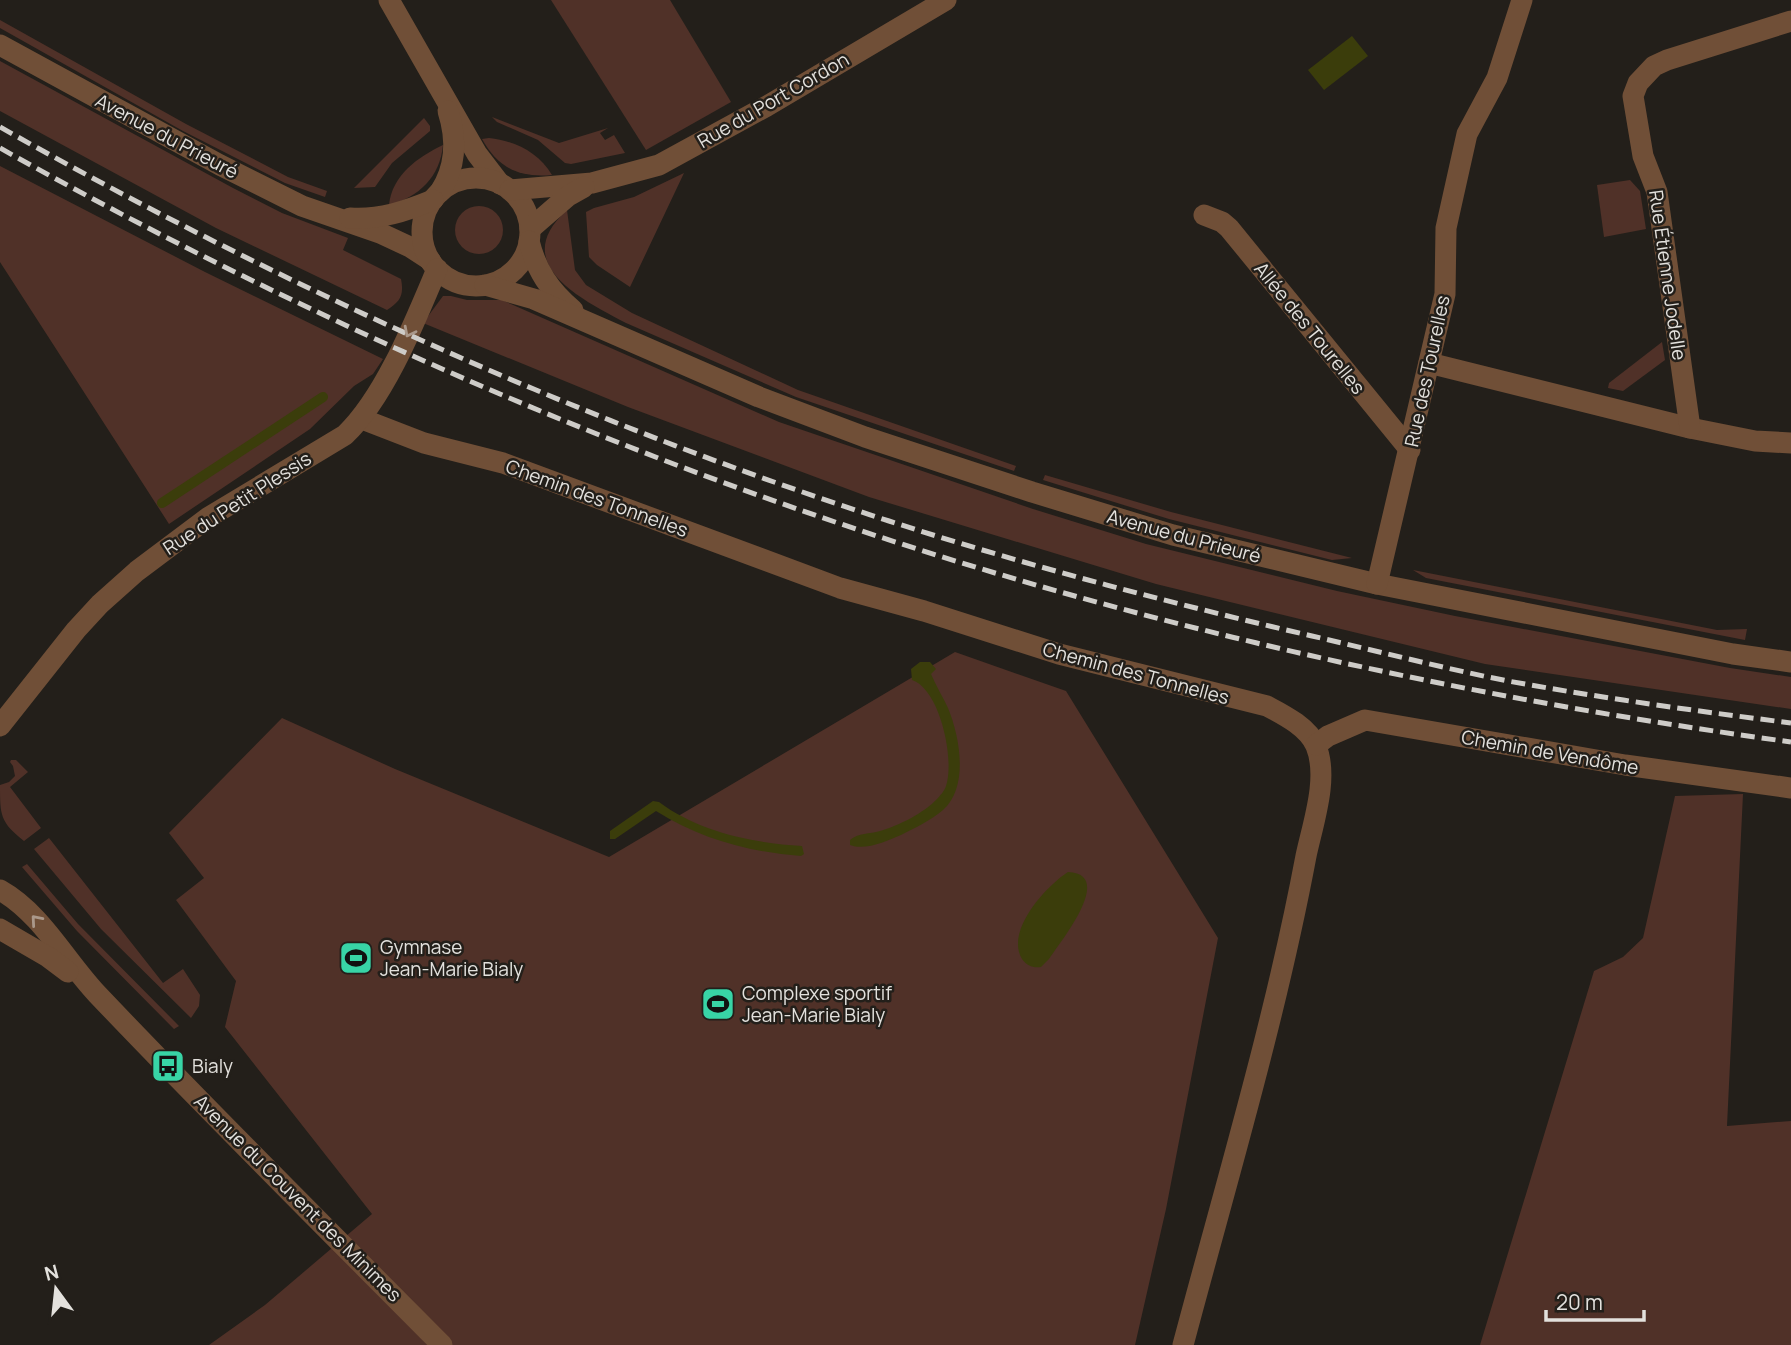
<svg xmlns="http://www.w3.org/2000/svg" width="1791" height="1345" font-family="Manrope,sans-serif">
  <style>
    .green { fill: #503128 }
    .water { fill: #3b3d0b }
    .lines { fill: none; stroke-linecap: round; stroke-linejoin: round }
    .stream { stroke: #3b3d0b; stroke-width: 10 }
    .minor { stroke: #704f37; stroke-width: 21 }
    .rail { stroke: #ceccc8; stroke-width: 5; stroke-dasharray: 14 7; stroke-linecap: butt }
    .oneway { stroke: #aa988a }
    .labels { text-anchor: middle; stroke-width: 5; stroke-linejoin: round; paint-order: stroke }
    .street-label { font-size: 19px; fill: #e3e1dd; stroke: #231f1a }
    .poi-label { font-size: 19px; fill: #e3e1dd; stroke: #231f1a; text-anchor: start }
  </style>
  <rect width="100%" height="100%" fill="#231f1a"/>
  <g class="green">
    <polygon points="551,0 670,0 731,102 646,150"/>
    <polygon points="0,20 186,124 288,177 327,191 325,197 285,183 183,131 0,28"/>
    <path d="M0,61L233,188L282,213L348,238L343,250L401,279C404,295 401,301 387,310L216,228L0,111Z"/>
    <polygon points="492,117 559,143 608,128 600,133 605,140 614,135 625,153 571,164 565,163 538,140 497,122"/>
    <polygon points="424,118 430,126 430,131 392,163 375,187 354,188"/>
    <path d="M489,138C515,141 538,152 552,175C519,178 498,168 482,139Z"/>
    <path d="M443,145C440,177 419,197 389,205C392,175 418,157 443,145Z"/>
    <polygon points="0,166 205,272 383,359 373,374 354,386 310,429 169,524 0,262"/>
    <polygon points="684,173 630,287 597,265 589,257 586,212 594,208 634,197"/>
    <polygon points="1630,180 1640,191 1646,229 1604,237 1597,185"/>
    <circle cx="479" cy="230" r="24"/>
    <path d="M567,210L575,270L586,285L632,313L798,390L1016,466L1014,471L796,397L626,323C583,300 507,264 567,210Z"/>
    <polygon points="443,296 451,296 467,300 502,300 779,422 1033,509 1146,544 1337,591 1455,616 1730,668 1791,677 1791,709 1485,664 1156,584 869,497 628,407 423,323"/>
    <polygon points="1662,342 1665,360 1623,391 1608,388 1609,383"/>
    <polygon points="1045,475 1171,512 1352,558 1332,560 1169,519 1043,480"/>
    <polygon points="1413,570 1717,630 1747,629 1745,640 1426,578"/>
    <polygon points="955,652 1066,691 1218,938 1166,1209 1135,1345 209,1345 265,1305 372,1214 225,1027 236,981 176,900 204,878 169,833 282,718 395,769 609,857"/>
    <path d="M11,760H16L28,772L10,787L41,828L24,841C0,822 0,815 0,785L9,782L15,776L13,766L10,762Z"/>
    <polygon points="1743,794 1727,1126 1791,1121 1791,1345 1480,1345 1594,971 1623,957 1643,938 1675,796"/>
    <polygon points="49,838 163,983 183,969 200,995 199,1006 191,1018 101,929 34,849"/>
    <polygon points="27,864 78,924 179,1026 174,1029 77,931 22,867"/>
  </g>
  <g class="water">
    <polygon points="1352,36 1368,56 1324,90 1308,70"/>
    <path d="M920,662H930L936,669L931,674C936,686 943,697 948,708C960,737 969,787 943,810C931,820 915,828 901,835C887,841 865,851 850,845V840C858,833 870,834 880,831C898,826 924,813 937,799C940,796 945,790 946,786C955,760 940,689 912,680L911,669Z"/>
    <path d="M653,801L659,802C699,832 753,843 802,846L804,854L801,856C750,852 700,839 656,811L615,839H610V831Z"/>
    <path d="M1068,872C1116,874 1060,942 1049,959L1041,967C1033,968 1027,966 1022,959C1005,931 1046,886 1068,872Z"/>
  </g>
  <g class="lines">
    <polyline class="stream" points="162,503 323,397"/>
    <g class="minor">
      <polyline points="389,0 477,154 500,184"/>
      <polyline points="0,45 220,165 302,206 380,233 410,247 430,260"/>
      <circle cx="476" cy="232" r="54"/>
      <polyline points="510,190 592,183 659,165 767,106 946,0"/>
      <path d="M440,192C456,167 457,139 448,111"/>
      <polyline points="1204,215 1222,222 1229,228 1410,450"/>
      <path d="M350,218C380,220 406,211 433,200"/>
      <polyline points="530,229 568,196 584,187"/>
      <path d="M529,241C536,270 550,291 573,310"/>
      <polyline points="485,285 534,299 759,397 865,437 1032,492 1173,535 1377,584 1733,654 1791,662"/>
      <polyline points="1429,363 1690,428 1755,441 1791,443"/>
      <path d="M362,419L424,443L503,463L840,588L924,611L1059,654L1267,706C1284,715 1308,727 1316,746C1329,778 1313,823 1306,856C1275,1021 1226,1183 1183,1345"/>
      <polyline points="1690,428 1657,192 1643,156 1633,96 1638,83 1654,66 1667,60 1791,21"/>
      <polyline points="1377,584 1445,294 1446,228 1467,134 1497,78 1522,0"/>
      <path d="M0,726L76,630L100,604L137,571L209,517L345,435C385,397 415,321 437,269"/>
      <polyline points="1316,745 1328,736 1365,720 1625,765 1791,788"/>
      <path d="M0,890C41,913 65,960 97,994C210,1113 327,1229 442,1345"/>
      <polyline points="0,929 48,957 68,972"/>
    </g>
    <g class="rail">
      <path d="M0,127C282,286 580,421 889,521C1028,566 1170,603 1312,636C1377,651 1442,668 1508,681C1602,698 1696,711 1791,723"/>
      <path d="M0,148C280,305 575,437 880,537C1176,634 1483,700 1791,742"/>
    </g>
  </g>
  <defs><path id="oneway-chevron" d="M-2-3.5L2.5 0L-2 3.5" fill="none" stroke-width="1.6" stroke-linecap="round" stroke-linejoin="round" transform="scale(1.75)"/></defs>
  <g class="oneway">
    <use href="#oneway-chevron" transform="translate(409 332) rotate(117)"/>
    <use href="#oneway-chevron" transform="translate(36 920) rotate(-131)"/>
  </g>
  <defs>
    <symbol id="stadium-square" viewBox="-11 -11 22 22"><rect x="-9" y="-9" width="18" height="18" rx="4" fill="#38d4a6" stroke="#231f1a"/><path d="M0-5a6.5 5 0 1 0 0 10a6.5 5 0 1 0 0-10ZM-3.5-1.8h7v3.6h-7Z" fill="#111"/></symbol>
    <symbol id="bus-square" viewBox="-11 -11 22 22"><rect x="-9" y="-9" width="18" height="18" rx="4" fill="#38d4a6" stroke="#231f1a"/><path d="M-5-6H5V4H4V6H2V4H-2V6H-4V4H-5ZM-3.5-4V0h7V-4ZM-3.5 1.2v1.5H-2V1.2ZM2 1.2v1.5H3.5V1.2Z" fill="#111"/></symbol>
  </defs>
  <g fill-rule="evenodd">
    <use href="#stadium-square" x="337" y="939" width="38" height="38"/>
    <use href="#stadium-square" x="699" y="985" width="38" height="38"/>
    <use href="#bus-square" x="149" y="1047" width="38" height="38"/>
  </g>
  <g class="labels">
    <g class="street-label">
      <text transform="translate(773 100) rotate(-30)" y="7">Rue du Port Cordon</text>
      <text transform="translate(167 136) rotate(28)" y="7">Avenue du Prieuré</text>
      <text transform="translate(1668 275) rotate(82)" y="7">Rue Étienne Jodelle</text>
      <text transform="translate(1310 328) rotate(51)" y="7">Allée des Tourelles</text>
      <text transform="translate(1427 371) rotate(-78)" y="7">Rue des Tourelles</text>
      <text transform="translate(597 498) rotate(20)" y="7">Chemin des Tonnelles</text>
      <text transform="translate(237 503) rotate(-33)" y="7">Rue du Petit Plessis</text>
      <text transform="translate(1184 536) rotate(15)" y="7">Avenue du Prieuré</text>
      <text transform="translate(1136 673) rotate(15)" y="7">Chemin des Tonnelles</text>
      <text transform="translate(1550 752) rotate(10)" y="7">Chemin de Vendôme</text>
      <text transform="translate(298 1198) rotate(45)" y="7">Avenue du Couvent des Minimes</text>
    </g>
    <g class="poi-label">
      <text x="380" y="954">Gymnase<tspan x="380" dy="22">Jean-Marie Bialy</tspan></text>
      <text x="742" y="1000">Complexe sportif<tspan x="742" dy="22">Jean-Marie Bialy</tspan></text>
      <text x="192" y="1073">Bialy</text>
    </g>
  </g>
  <g transform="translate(56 1289) rotate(345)" stroke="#231f1a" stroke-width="5" paint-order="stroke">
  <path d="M0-5L12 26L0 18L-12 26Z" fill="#e3e1dd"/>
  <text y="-10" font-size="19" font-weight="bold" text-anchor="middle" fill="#e3e1dd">N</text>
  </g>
  <path d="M1546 1310v10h98v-10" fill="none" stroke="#e3e1dd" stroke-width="3.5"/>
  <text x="1556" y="1310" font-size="21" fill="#e3e1dd" stroke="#231f1a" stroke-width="5" paint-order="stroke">20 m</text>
</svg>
